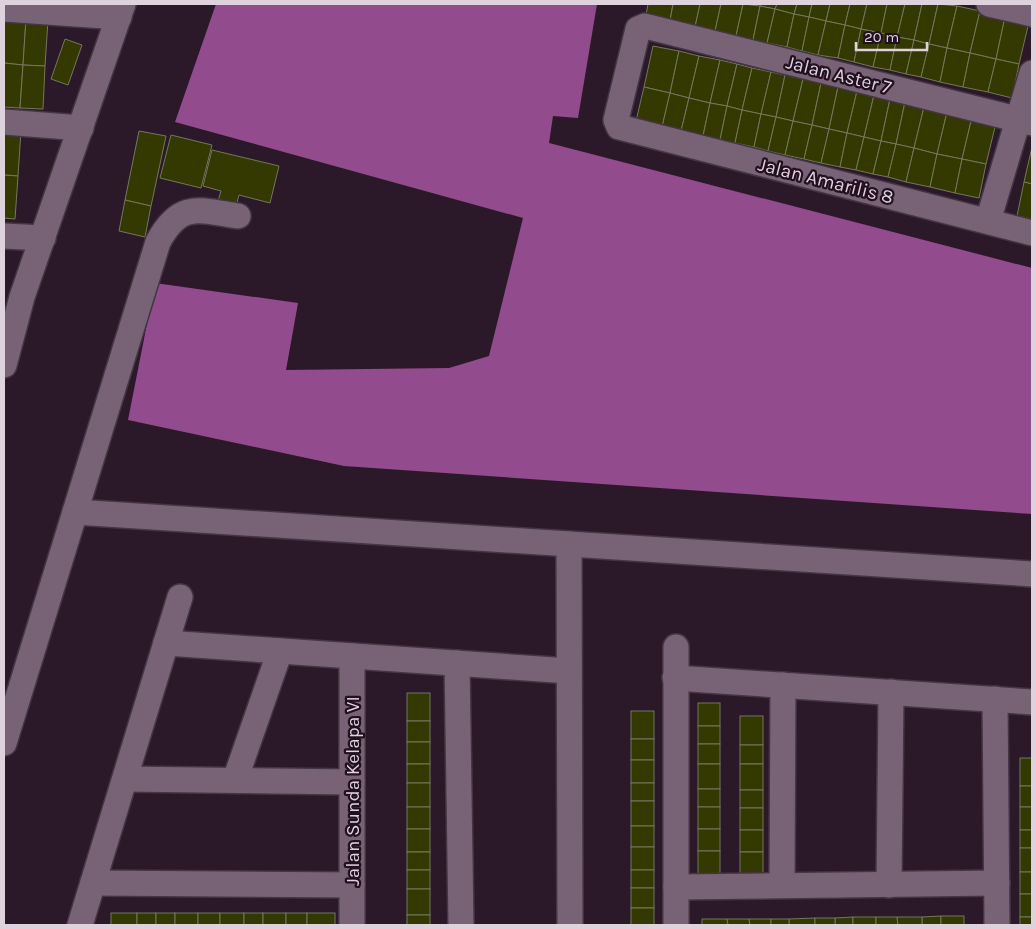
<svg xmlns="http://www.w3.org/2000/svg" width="1036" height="929" font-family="Karla,sans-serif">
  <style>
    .water { fill: #924c8e }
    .building { fill: #333900; stroke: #73785c }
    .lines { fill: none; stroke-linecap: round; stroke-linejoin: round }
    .minor-casing { stroke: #443543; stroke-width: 28 }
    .minor { stroke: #786276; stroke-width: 25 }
    .labels { text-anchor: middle; stroke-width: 4.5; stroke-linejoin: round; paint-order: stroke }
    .street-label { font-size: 19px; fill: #ded2dd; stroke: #211020 }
  </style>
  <rect width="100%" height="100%" fill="#2b192a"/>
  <polygon class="water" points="216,4 597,4 578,118 553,116 549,143 1032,268 1032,514 344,466 128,420 155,283 298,303 286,370 449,368 489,356 523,218 175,122"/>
  <g class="building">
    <polygon points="648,4 673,4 670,21 646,15"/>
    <polygon points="673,4 700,4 695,27 670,21"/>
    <polygon points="700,4 721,4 715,31 695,27"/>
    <polygon points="721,4 743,4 736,36 715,31"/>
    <polygon points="743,4 760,6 753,40 736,36"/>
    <polygon points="761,4 777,4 775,9 760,6"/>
    <polygon points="777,4 797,4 794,14 775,9"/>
    <polygon points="797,4 812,4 809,17 794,14"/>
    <polygon points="812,4 830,4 826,21 809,17"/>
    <polygon points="830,4 850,4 845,25 826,21"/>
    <polygon points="850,4 867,4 861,29 845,25"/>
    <polygon points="867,4 887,4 881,33 861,29"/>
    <polygon points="887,4 905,4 897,37 881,33"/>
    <polygon points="905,4 922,4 914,40 897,37"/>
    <polygon points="922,4 938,4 929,44 914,40"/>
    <polygon points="938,4 957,6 947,48 929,44"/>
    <polygon points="760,6 775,9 767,43 753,40"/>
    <polygon points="957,6 980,11 970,53 947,48"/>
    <polygon points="775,9 794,14 787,47 767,43"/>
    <polygon points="980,11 1005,17 996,59 970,53"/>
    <polygon points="794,14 809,17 802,51 787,47"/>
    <polygon points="4,17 26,19 23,65 4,63"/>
    <polygon points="809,17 826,21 818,55 802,51"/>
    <polygon points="1005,17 1029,22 1019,64 996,59"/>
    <polygon points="26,19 48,20 45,66 23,65"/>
    <polygon points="826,21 845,25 838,58 818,55"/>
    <polygon points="845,25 861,29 854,62 838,58"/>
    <polygon points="861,29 881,33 873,67 854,62"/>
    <polygon points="881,33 897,37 890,70 873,67"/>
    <polygon points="897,37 914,40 906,74 890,70"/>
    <polygon points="65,39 82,45 68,85 51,79"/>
    <polygon points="914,40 929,44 921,77 906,74"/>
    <polygon points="929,44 947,48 940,82 921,77"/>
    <polygon points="653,46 679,51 670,93 644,87"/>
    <polygon points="947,48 970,53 963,87 940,82"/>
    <polygon points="679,51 699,56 689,98 670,93"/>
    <polygon points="970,53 996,59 988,92 963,87"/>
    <polygon points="699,56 720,60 710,103 689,98"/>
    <polygon points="996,59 1019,64 1012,98 988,92"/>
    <polygon points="720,60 737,64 727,106 710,103"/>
    <polygon points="4,63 23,65 20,108 4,107"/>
    <polygon points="737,64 752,68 742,110 727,106"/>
    <polygon points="23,65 45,66 43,109 20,108"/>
    <polygon points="752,68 771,72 761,114 742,110"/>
    <polygon points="771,72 785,75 776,117 761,114"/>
    <polygon points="785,75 803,79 793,121 776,117"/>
    <polygon points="803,79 821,83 812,125 793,121"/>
    <polygon points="821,83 838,87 829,129 812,125"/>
    <polygon points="644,87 670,93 662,127 636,121"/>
    <polygon points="838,87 857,91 847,133 829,129"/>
    <polygon points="857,91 874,95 864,137 847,133"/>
    <polygon points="670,93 689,98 681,131 662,127"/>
    <polygon points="874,95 890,99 881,141 864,137"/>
    <polygon points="689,98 710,103 703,136 681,131"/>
    <polygon points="890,99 905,102 896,144 881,141"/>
    <polygon points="905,102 924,107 914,148 896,144"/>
    <polygon points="710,103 727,106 720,140 703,136"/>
    <polygon points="727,106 742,110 735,143 720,140"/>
    <polygon points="924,107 947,112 937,154 914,148"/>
    <polygon points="742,110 761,114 754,147 735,143"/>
    <polygon points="947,112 972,117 962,159 937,154"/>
    <polygon points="761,114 776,117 768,151 754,147"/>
    <polygon points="776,117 793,121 785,155 768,151"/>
    <polygon points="972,117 996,123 986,164 962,159"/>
    <polygon points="793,121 812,125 804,159 785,155"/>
    <polygon points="812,125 829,129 821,163 804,159"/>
    <polygon points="4,129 21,130 18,176 4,175"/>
    <polygon points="829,129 847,133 840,167 821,163"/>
    <polygon points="139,131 166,136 151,206 125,200"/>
    <polygon points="847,133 864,137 856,170 840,167"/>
    <polygon points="171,135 212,145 201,188 160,178"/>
    <polygon points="864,137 881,141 873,174 856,170"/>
    <polygon points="881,141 896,144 888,177 873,174"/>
    <polygon points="896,144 914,148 906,182 888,177"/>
    <polygon points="1032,147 1032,184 1024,182"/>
    <polygon points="914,148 937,154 930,187 906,182"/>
    <polygon points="212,150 279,166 270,203 239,195 236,206 218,201 221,191 203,186"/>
    <polygon points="937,154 962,159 955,193 930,187"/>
    <polygon points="962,159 986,164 979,198 955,193"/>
    <polygon points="4,175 18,176 15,219 4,218"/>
    <polygon points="1024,182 1032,184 1032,219 1017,216"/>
    <polygon points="125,200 151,206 145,237 119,231"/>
    <rect x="407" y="693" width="23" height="28"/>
    <rect x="698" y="703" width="22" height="23"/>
    <rect x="631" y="711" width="23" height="28"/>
    <rect x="740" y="716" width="23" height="29"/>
    <rect x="407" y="721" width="23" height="21"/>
    <rect x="698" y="726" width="22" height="18"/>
    <rect x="631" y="739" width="23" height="21"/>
    <rect x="407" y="742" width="23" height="22"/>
    <rect x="698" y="744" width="22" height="20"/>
    <rect x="740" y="745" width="23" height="19"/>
    <rect x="1020" y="758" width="12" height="28"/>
    <rect x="631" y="760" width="23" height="23"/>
    <rect x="407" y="764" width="23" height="19"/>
    <rect x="698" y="764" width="22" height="25"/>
    <rect x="740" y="764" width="23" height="26"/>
    <rect x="407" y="783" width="23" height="24"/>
    <rect x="631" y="783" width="23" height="18"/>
    <rect x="1020" y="786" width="12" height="21"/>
    <rect x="698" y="789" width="22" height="18"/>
    <rect x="740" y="790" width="23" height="18"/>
    <rect x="631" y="801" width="23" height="25"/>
    <rect x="407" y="807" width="23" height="22"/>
    <rect x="698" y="807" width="22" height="22"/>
    <rect x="1020" y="807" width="12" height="23"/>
    <rect x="740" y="808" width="23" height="22"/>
    <rect x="631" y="826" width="23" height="21"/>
    <rect x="407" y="829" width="23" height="23"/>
    <rect x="698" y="829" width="22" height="22"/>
    <rect x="740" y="830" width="23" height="22"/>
    <rect x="1020" y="830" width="12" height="18"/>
    <rect x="631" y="847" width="23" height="23"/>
    <rect x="1020" y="848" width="12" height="24"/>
    <rect x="698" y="851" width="22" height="25"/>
    <rect x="407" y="852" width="23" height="18"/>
    <rect x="740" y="852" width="23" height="25"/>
    <rect x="407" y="870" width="23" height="19"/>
    <rect x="631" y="870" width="23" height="18"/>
    <rect x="1020" y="872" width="12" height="22"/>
    <rect x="631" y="888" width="23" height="20"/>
    <rect x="407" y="889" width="23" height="26"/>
    <rect x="1020" y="894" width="12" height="23"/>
    <rect x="631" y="908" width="23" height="17"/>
    <rect x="111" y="913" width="26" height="12"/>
    <rect x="137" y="913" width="19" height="12"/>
    <rect x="156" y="913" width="19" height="12"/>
    <rect x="175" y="913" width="23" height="12"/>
    <rect x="198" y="913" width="22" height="12"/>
    <rect x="220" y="913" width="24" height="12"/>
    <rect x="244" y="913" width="19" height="12"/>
    <rect x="263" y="913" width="23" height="12"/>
    <rect x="286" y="913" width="21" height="12"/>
    <rect x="307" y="913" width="28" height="12"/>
    <rect x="407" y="915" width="23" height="10"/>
    <polygon points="941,916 941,925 922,925 922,917"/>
    <rect x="941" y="916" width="23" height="9"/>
    <polygon points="853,917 853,925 835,925 835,918"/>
    <rect x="853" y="917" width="23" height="8"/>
    <polygon points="876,917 897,917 898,925 876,925"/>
    <polygon points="897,917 922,917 922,925 898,925"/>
    <rect x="1020" y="917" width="12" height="8"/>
    <polygon points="815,918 815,925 789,925 789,919"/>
    <rect x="815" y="918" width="20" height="7"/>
    <polygon points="702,919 727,919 728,925 702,925"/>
    <polygon points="727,919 749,919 750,925 728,925"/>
    <polygon points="749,919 771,919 771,925 750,925"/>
    <rect x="771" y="919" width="18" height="6"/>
  </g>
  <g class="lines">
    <defs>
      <g id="minor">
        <polyline points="989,4 1032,14"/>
        <polyline points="4,9 119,17"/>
        <polyline points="4,122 81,128"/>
        <polyline points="1032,123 645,26 638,29 616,120 619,127 1032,233"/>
        <polyline points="988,221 1032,73"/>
        <polyline points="4,236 43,238"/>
        <polyline points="4,365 22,297 123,4"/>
        <polyline points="75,512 1032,574"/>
        <polyline points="569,544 570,925"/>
        <polyline points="166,643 569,671"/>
        <polyline points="352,656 352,925"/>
        <polyline points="457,663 461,925"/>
        <polyline points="675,678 1032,702"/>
        <polyline points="995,699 997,925"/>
        <path d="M4,743L158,242C180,201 199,210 238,216"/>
        <polyline points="125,779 352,782"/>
        <polyline points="235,780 280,651"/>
        <polyline points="93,883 352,885"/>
        <polyline points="782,885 783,685"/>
        <polyline points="889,885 891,692"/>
        <polyline points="676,887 997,883"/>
        <polyline points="80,925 180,597"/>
        <polyline points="676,925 676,647"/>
      </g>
    </defs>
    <use href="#minor" class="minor-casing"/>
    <use href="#minor" class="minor"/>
  </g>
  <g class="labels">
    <g class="street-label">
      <text transform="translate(839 74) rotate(14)" y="7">Jalan Aster 7</text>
      <text transform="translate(826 180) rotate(14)" y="7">Jalan Amarilis 8</text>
      <text transform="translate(352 791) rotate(-90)" y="7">Jalan Sunda Kelapa VI</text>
    </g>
  </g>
  <rect width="1036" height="929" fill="none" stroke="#ded2dd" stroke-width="10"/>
  <path d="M856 42v8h71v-8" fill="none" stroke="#ded2dd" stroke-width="2.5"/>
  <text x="864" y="42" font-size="15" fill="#ded2dd" stroke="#211020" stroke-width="4" paint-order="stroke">20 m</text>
</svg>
